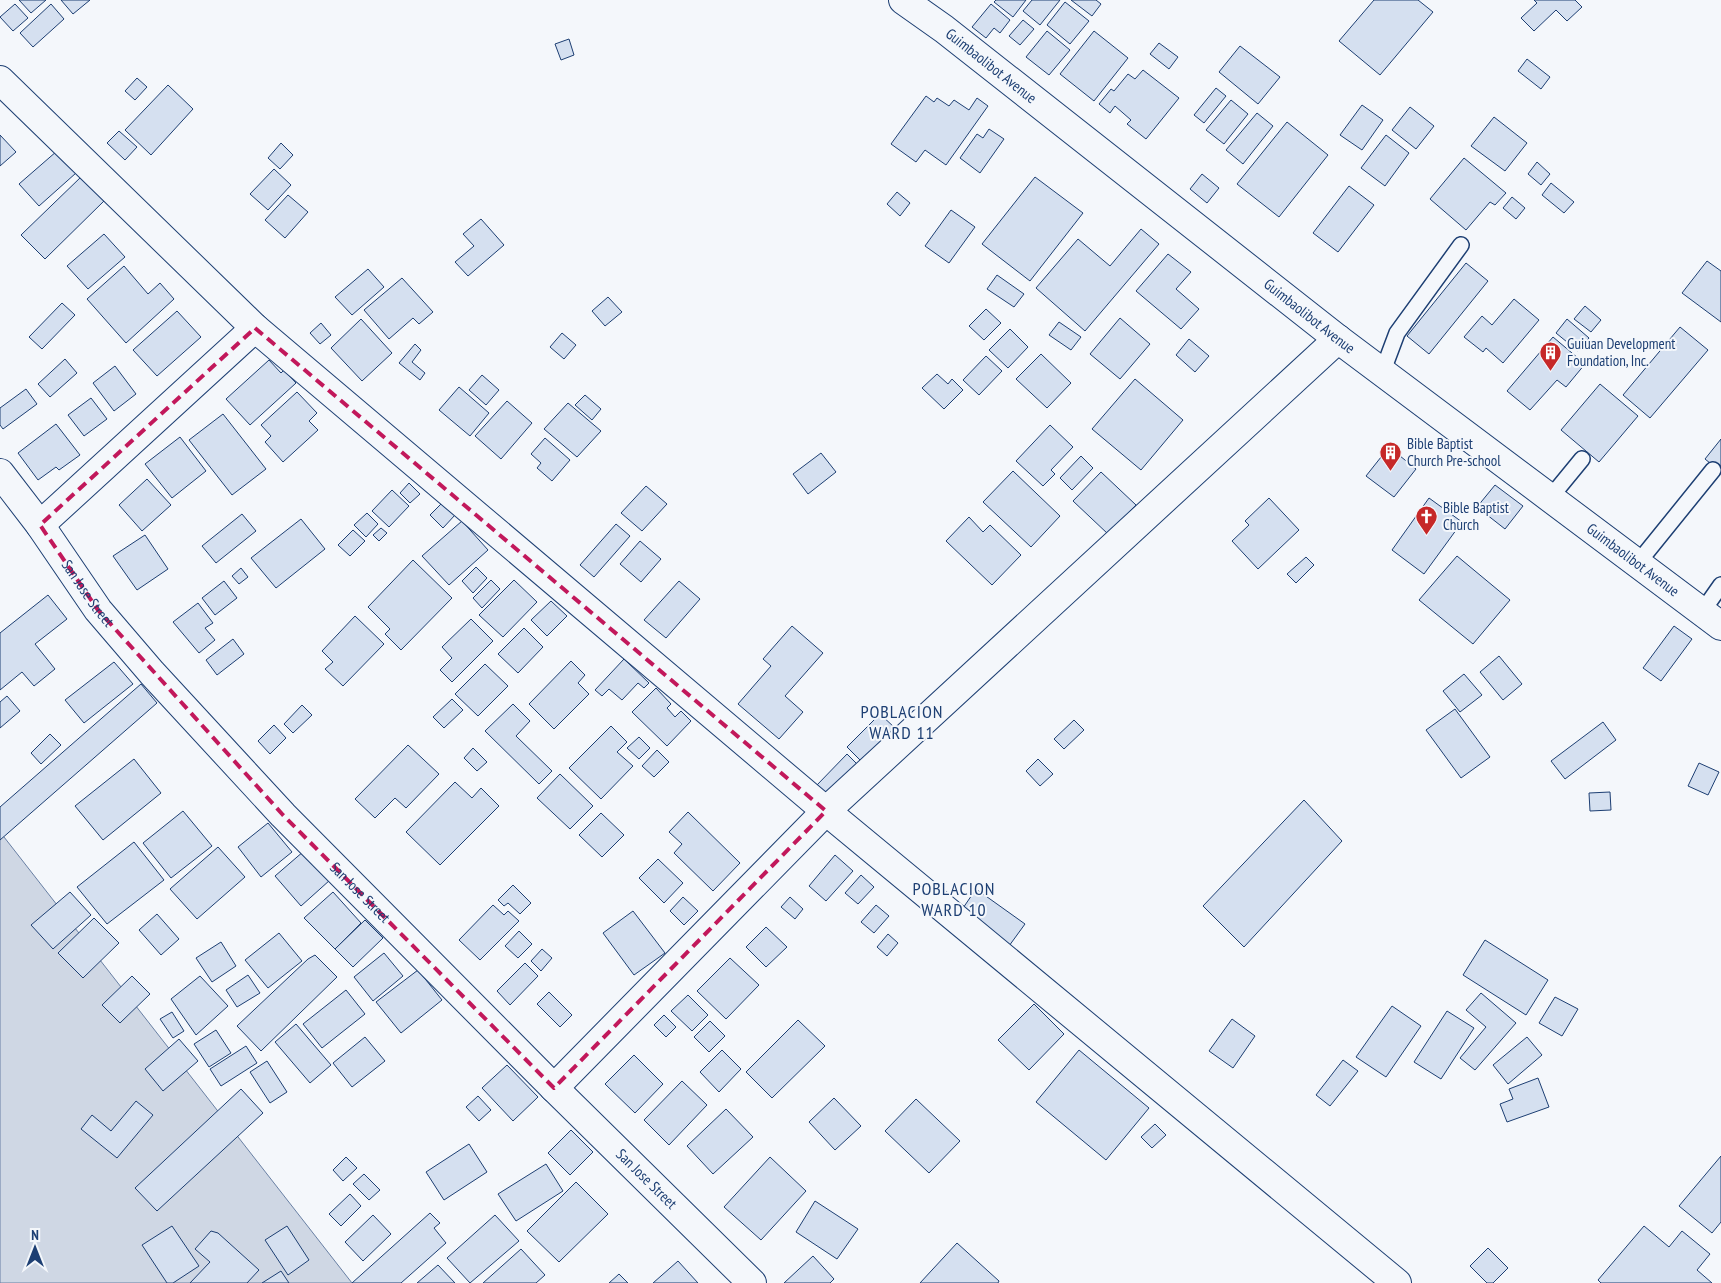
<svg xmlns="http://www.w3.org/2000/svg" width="1721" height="1283" font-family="'PT Sans Narrow',sans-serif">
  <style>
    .water { fill: #cfd7e4; stroke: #687fa3 }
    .building { fill: #d5e0f0; stroke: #1d3f73 }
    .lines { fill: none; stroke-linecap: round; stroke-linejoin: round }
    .service-casing { stroke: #1d3f73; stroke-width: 18 }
    .minor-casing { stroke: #1d3f73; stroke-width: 30 }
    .tertiary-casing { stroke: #1d3f73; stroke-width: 30 }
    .service { stroke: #f4f7fb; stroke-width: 15 }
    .minor { stroke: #f4f7fb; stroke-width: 28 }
    .tertiary { stroke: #f4f7fb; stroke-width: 28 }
    .marked { fill: none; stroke: #c2185b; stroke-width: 4; stroke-dasharray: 10 6; stroke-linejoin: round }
    .labels { text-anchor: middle; stroke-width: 4; stroke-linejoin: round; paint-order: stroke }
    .street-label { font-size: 15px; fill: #1d3f73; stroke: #f4f7fb }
    .poi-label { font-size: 15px; fill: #1d3f73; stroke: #f4f7fb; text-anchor: start }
    .quarter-label { font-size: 18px; letter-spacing: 1px; fill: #1d3f73; stroke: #f4f7fb }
  </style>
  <rect width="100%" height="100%" fill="#f4f7fb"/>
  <polygon class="water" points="0,833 4,837 352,1283 0,1283"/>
  <g class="building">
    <polygon points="19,0 46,0 31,13"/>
    <polygon points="61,0 90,0 73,14"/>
    <polygon points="996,0 1026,0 1013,17 994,2"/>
    <polygon points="1032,0 1060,0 1040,25 1023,11"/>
    <polygon points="1071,0 1096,0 1101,4 1092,16"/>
    <polygon points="1374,0 1418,0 1433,12 1380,75 1339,41"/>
    <polygon points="1534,0 1575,0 1582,7 1567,21 1556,10 1534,31 1521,18 1537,3"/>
    <polygon points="1065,2 1089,21 1070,44 1047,25"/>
    <polygon points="15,4 28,18 13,31 0,17"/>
    <polygon points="51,4 64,19 33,47 20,33"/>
    <polygon points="991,4 1010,20 1000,33 994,28 986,38 972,27"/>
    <polygon points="1023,20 1034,29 1020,45 1009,36"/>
    <polygon points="1047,31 1070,50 1049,75 1026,57"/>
    <polygon points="1094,31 1128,58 1094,101 1060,74"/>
    <polygon points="569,39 574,55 561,60 555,44"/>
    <polygon points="1159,43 1178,57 1169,69 1150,54"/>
    <polygon points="1240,46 1280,77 1258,104 1219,72"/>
    <polygon points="1527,59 1550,77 1541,89 1518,71"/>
    <polygon points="1143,70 1179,98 1146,139 1127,124 1131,120 1115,106 1110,113 1099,104 1111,89 1114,91 1128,74 1135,79"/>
    <polygon points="137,78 147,87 135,100 125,91"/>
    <polygon points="168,85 193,109 151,155 125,130"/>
    <polygon points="1216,88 1226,96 1204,123 1194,115"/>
    <polygon points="926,96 934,102 937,98 949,106 954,100 969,110 977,98 988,106 946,165 925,150 916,162 891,144"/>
    <polygon points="1231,100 1248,114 1224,144 1206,130"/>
    <polygon points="1362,105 1383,120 1362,150 1340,135"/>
    <polygon points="1410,107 1434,126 1416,149 1392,130"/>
    <polygon points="1257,113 1273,126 1243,164 1226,150"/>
    <polygon points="1494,117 1527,143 1505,171 1471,146"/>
    <polygon points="1287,122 1328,155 1279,217 1237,184"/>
    <polygon points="989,129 1004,139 980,173 960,158 977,134 983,138"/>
    <polygon points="119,131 137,147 125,160 107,143"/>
    <polygon points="0,135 16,152 0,166"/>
    <polygon points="1386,135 1409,153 1385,186 1361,168"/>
    <polygon points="281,143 293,155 280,169 268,158"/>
    <polygon points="57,151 76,173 39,206 19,184"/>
    <polygon points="1464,158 1506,193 1495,205 1490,202 1466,230 1430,199"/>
    <polygon points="1537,162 1550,174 1541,185 1528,174"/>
    <polygon points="274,169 291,185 268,210 250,194"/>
    <polygon points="1202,174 1219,188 1207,203 1190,189"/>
    <polygon points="82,176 105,200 45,259 21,235"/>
    <polygon points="1035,177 1083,213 1030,281 982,244"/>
    <polygon points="1551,183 1574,202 1564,213 1542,195"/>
    <polygon points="1349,186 1374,205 1338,252 1313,233"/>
    <polygon points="897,192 910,203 900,216 887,204"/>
    <polygon points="288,195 308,212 285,238 265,220"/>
    <polygon points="1512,197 1525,208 1516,219 1503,208"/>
    <polygon points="951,210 975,227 949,263 925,246"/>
    <polygon points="481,219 504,245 468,276 455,262 474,246 463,234"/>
    <polygon points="1141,229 1159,244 1085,331 1036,288 1078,239 1110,266"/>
    <polygon points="104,234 125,257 88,289 67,266"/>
    <polygon points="1168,254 1191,272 1176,289 1199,309 1181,329 1136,291"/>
    <polygon points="1707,261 1721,271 1721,322 1682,293"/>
    <polygon points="1466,263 1488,281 1429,354 1407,336"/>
    <polygon points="124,266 148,294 160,283 174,299 126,343 87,299"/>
    <polygon points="368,269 384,287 352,315 335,297"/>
    <polygon points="997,275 1024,294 1014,307 987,289"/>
    <polygon points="402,278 433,312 419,324 413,318 389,339 364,310"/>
    <polygon points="608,297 622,312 605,326 592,311"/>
    <polygon points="1514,299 1539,320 1503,363 1486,348 1483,352 1464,337 1482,316 1492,325"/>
    <polygon points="62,303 75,315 42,349 29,337"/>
    <polygon points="1585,306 1601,320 1591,332 1574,319"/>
    <polygon points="986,309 1001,323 984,340 969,326"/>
    <polygon points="177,311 201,337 157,376 133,350"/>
    <polygon points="1120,318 1150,344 1120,379 1090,354"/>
    <polygon points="361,319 392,353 362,381 331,348"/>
    <polygon points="1567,319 1589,338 1578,351 1556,333"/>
    <polygon points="1059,322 1081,337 1071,350 1049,335"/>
    <polygon points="321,323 331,335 320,344 310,333"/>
    <polygon points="1680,327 1708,350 1650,418 1623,395"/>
    <polygon points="1010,329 1028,347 1008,368 989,350"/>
    <polygon points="562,333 576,345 564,359 550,347"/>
    <polygon points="1553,337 1585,364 1566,387 1557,380 1530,410 1507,391"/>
    <polygon points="1189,339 1209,356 1195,372 1176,355"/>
    <polygon points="415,344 421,350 412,362 425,373 420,380 399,363"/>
    <polygon points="1041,354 1071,383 1047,408 1016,379"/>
    <polygon points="986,356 1002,371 979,395 963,380"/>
    <polygon points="65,359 77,373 50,397 38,384"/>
    <polygon points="269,360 281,373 284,370 296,383 250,425 226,399"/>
    <polygon points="115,366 136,394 114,411 93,383"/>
    <polygon points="937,374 948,384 952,379 963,390 944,409 922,388"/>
    <polygon points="482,375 499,390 486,405 469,390"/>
    <polygon points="1135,379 1183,420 1141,470 1092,429"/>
    <polygon points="1600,384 1638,416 1599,462 1561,430"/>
    <polygon points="459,387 489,413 470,436 439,410"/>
    <polygon points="26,389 37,404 3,429 0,425 0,408"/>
    <polygon points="297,392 317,413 309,421 318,430 283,462 265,442 271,436 261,425"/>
    <polygon points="585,395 601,409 592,420 575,405"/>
    <polygon points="91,398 107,419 84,436 68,415"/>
    <polygon points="507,401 532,423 501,459 475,436"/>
    <polygon points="568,403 601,431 577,457 544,429"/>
    <polygon points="223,414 266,469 232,495 189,440"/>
    <polygon points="56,424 80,455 59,470 56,467 38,480 18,453"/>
    <polygon points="1050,425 1073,447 1051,470 1055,474 1043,486 1016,461"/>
    <polygon points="180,437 206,471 172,498 145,464"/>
    <polygon points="545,438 570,460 552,481 537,468 541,463 531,454"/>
    <polygon points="1721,439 1721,472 1705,459"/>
    <polygon points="1389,447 1416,469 1394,497 1366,476"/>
    <polygon points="821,453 836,472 808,494 793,474"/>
    <polygon points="1081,456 1093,468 1072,490 1060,478"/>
    <polygon points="1013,471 1060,516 1031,547 983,502"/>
    <polygon points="1101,472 1136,505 1108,534 1073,501"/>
    <polygon points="147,479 171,505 142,531 119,505"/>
    <polygon points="409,483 420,494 410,503 400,493"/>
    <polygon points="1495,485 1523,506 1505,529 1477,507"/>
    <polygon points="646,486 667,504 642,531 621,513"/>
    <polygon points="392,490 409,506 389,527 372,511"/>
    <polygon points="1269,498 1299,530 1258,569 1232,541 1249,525 1245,521"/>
    <polygon points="1429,498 1462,522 1424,574 1392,550"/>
    <polygon points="442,503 455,515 443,528 430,515"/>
    <polygon points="367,513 378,524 366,537 354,525"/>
    <polygon points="242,514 256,531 216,563 202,546"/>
    <polygon points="969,517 983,532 990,525 1021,555 992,585 946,541"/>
    <polygon points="301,519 325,549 276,588 251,558"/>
    <polygon points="462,521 488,550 449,585 422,556"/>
    <polygon points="616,524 630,536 594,577 580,565"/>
    <polygon points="381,528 387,533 379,541 373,535"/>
    <polygon points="353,530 365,541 350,556 338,545"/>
    <polygon points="145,535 168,569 137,590 113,556"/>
    <polygon points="640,541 661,559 641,582 620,564"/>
    <polygon points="1457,556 1510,600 1473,644 1419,600"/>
    <polygon points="1306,557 1314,565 1296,583 1287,574"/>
    <polygon points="413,560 452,598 401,650 385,634 390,629 368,607"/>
    <polygon points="476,567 487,578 473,593 462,581"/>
    <polygon points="241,568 248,577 239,584 232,576"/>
    <polygon points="491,580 500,589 482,608 473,598"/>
    <polygon points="514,580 537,602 503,637 479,615"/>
    <polygon points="224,581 237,598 215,615 202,598"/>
    <polygon points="679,581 700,599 666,638 644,620"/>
    <polygon points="48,595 67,619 35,644 55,669 34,686 22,672 0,690 0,633"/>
    <polygon points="551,601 567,616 547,636 531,620"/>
    <polygon points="198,603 213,623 205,628 215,640 199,653 173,622"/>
    <polygon points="355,616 384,644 343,686 325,669 333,662 322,651"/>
    <polygon points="471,619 493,641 452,682 440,670 452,658 442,647"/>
    <polygon points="792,626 823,653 785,696 803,712 779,739 738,704 771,666 763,659"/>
    <polygon points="1674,626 1692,639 1661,681 1643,668"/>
    <polygon points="524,628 543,647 518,673 498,654"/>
    <polygon points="233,639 244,654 217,675 206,660"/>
    <polygon points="1499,656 1522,684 1503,700 1480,672"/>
    <polygon points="624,659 649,683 644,688 638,683 622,700 609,689 602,696 595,690"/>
    <polygon points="571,661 585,675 578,683 589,694 554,729 529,704"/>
    <polygon points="114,662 133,684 84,723 65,700"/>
    <polygon points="485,664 508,686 478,716 455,694"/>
    <polygon points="1464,674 1482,695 1460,712 1443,691"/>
    <polygon points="141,684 157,703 0,840 0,807"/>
    <polygon points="656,688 671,704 667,708 675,717 681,711 691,721 667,746 632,712"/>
    <polygon points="7,696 20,711 0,728 0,702"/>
    <polygon points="452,699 463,710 444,728 433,717"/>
    <polygon points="513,704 530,721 516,736 552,771 539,784 485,731"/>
    <polygon points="302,705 312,715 293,733 284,724"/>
    <polygon points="1455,709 1490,757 1461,778 1426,730"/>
    <polygon points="880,714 895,728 862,762 847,747"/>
    <polygon points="1074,720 1084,730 1064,749 1054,739"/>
    <polygon points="1603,722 1616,740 1565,779 1551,761"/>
    <polygon points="274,725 286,738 270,754 258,741"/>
    <polygon points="611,726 627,742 617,752 633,766 601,799 569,768"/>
    <polygon points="50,734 61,745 41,764 31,753"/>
    <polygon points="639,737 650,748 639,759 627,748"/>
    <polygon points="408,745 439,774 406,808 395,798 375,818 355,799"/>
    <polygon points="473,748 487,762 477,771 464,758"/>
    <polygon points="657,750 669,762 654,777 642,766"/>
    <polygon points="847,754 858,765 828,796 817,785"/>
    <polygon points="134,759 161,793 103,840 75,806"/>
    <polygon points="1038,759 1053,774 1040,786 1026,771"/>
    <polygon points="1699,763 1719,772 1708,795 1688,786"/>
    <polygon points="560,774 593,806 570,829 537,798"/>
    <polygon points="455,782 472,798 481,788 499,806 440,865 406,832"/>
    <polygon points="1610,792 1611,810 1590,811 1589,793"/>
    <polygon points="1304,800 1342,841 1244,947 1203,906"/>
    <polygon points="183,811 212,846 171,878 143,843"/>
    <polygon points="688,812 740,863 713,891 674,853 682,844 669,832"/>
    <polygon points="601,813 624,835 602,857 579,835"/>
    <polygon points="268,823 292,852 261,877 238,847"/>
    <polygon points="134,842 164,880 107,924 77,887"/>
    <polygon points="218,847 245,877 197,919 170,889"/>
    <polygon points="304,851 330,880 301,906 275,876"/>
    <polygon points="835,855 853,871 826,901 809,886"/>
    <polygon points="658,859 683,883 664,903 639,878"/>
    <polygon points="861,875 874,887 858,904 845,893"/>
    <polygon points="513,885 531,903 520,914 508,903 504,906 498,900"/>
    <polygon points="976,889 1025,924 1009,946 961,911"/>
    <polygon points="70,892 91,915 53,949 31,925"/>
    <polygon points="333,892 361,923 335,949 304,918"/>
    <polygon points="683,897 698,911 684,925 670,911"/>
    <polygon points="790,897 803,909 795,919 781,907"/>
    <polygon points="493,905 504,915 508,911 519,921 480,960 459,940"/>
    <polygon points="876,905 889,916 874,933 861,922"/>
    <polygon points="633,911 665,953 634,975 603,933"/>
    <polygon points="157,914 179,939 161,955 139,930"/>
    <polygon points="94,918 119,943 83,978 58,953"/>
    <polygon points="365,920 383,938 353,967 335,949"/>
    <polygon points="766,927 787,947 766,967 746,947"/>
    <polygon points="519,931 532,944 518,958 505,946"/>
    <polygon points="279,933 302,961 268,988 245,960"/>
    <polygon points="888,934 898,943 887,956 877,947"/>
    <polygon points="1485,940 1548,980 1526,1015 1463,975"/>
    <polygon points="221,942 236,966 212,982 196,958"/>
    <polygon points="542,949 552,958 541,971 531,961"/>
    <polygon points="384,953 403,976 373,1001 354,977"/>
    <polygon points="315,955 337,977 261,1051 237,1026 308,959"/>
    <polygon points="730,958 759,985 726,1019 697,991"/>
    <polygon points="525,963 538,976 510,1005 497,991"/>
    <polygon points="418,970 442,1000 401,1033 376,1002"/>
    <polygon points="248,975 260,993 237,1007 226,990"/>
    <polygon points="132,976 150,994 120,1023 102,1005"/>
    <polygon points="200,976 228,1006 196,1035 171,999"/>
    <polygon points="346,990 365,1014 322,1048 303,1024"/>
    <polygon points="549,992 572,1015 560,1027 537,1004"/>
    <polygon points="1481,993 1516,1023 1475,1070 1460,1058 1486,1027 1466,1010"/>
    <polygon points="688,995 708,1015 692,1031 671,1011"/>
    <polygon points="1555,997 1578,1009 1562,1036 1539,1023"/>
    <polygon points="1034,1004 1064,1034 1029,1070 998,1040"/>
    <polygon points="1392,1006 1421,1026 1386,1077 1356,1057"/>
    <polygon points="1447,1011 1474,1028 1441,1079 1414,1062"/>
    <polygon points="172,1012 184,1031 173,1038 160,1019"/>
    <polygon points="664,1015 676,1027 666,1037 654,1025"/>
    <polygon points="1232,1019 1255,1036 1233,1068 1209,1051"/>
    <polygon points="798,1020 825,1046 772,1098 746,1072"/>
    <polygon points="710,1021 725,1036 709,1052 694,1037"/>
    <polygon points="296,1024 331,1065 310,1083 275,1042"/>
    <polygon points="216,1030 231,1053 209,1067 194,1044"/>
    <polygon points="365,1037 385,1061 352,1087 333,1063"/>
    <polygon points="1527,1037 1542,1055 1508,1084 1493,1065"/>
    <polygon points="179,1039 198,1061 163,1091 145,1069"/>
    <polygon points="246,1046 257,1063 221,1086 210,1069"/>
    <polygon points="722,1050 741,1069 719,1092 700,1072"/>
    <polygon points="1079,1050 1149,1108 1106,1160 1036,1102"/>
    <polygon points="634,1055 663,1084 635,1113 605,1084"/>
    <polygon points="1343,1060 1358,1071 1330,1106 1316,1095"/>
    <polygon points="267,1061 287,1092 270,1103 250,1072"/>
    <polygon points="507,1065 538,1097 513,1121 482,1088"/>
    <polygon points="1538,1078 1549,1107 1507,1122 1500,1104 1513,1099 1509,1089"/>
    <polygon points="682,1081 707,1105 669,1145 644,1120"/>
    <polygon points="241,1089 263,1113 157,1211 135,1188"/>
    <polygon points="478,1096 491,1110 479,1121 466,1107"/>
    <polygon points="834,1098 861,1126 835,1150 809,1122"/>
    <polygon points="916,1099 960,1141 929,1173 885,1131"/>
    <polygon points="136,1101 153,1115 117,1158 81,1129 92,1115 111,1131"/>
    <polygon points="726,1109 753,1137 713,1174 687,1146"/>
    <polygon points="1155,1124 1166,1135 1152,1148 1141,1137"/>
    <polygon points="571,1130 593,1152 570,1175 548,1153"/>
    <polygon points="469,1144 487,1172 444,1200 426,1172"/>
    <polygon points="1721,1156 1721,1222 1712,1233 1679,1206"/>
    <polygon points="346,1157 357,1168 343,1181 333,1170"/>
    <polygon points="770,1157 806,1191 761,1240 724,1207"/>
    <polygon points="546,1164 563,1191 516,1221 498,1194"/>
    <polygon points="364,1174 380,1190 369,1200 353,1184"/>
    <polygon points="576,1182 608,1214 559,1262 527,1231"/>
    <polygon points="350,1194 361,1206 341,1226 329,1214"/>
    <polygon points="815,1201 858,1229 837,1259 796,1232"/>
    <polygon points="430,1213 440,1223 434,1228 446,1243 401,1283 352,1283"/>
    <polygon points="373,1215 391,1234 363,1261 345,1242"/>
    <polygon points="495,1215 519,1241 470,1283 447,1258"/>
    <polygon points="172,1226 199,1266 173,1283 167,1283 142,1245"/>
    <polygon points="287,1226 309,1260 288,1275 265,1240"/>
    <polygon points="1644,1226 1669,1247 1682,1231 1710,1254 1697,1270 1712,1283 1601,1283 1598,1280"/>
    <polygon points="211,1231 218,1233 259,1270 247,1283 190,1283 210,1262 195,1249"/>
    <polygon points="957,1243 999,1281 998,1283 920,1283"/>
    <polygon points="1488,1248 1508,1268 1493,1283 1487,1283 1470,1266"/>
    <polygon points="521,1249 545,1275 536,1283 483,1283"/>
    <polygon points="813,1256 834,1279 830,1283 784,1283"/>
    <polygon points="678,1261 698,1283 653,1283"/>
    <polygon points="438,1265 455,1283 417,1283"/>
    <polygon points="281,1271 289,1283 262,1283"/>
    <polygon points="619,1274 628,1283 609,1283"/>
  </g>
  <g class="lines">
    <defs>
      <g id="service">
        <polyline points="1382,373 1397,333 1461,245"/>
        <polyline points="1550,498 1582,459"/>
        <polyline points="1637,564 1713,470"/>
        <polyline points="1702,612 1721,585"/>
      </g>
      <g id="minor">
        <polyline points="0,80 255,328 826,811 1338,339"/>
        <polyline points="40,525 255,328"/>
        <polyline points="554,1088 826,811 1397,1283"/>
      </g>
      <g id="tertiary">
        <path id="s1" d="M903,0L944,29L1338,339L1721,626"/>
        <path id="s2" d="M0,473L40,525L98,610L152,673L283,815L554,1088L752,1283"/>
      </g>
    </defs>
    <use href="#service" class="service-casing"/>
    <use href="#minor" class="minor-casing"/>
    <use href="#tertiary" class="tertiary-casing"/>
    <use href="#service" class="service"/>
    <use href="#minor" class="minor"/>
    <use href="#tertiary" class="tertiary"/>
  </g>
  <path class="marked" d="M255,328L826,811L554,1088L283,815L98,610L40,525Z"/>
  <defs>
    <symbol id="building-pin" viewBox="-11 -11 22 30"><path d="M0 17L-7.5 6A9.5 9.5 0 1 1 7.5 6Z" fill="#c62828" stroke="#f4f7fb"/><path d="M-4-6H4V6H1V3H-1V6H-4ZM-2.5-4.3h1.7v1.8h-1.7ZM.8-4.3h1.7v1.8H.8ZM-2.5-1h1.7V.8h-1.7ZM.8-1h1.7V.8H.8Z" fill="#fff"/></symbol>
    <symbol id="church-pin" viewBox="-11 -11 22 30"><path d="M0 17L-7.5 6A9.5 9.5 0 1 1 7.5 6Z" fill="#c62828" stroke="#f4f7fb"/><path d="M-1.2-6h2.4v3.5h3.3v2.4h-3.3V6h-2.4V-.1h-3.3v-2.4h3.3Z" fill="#fff"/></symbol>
  </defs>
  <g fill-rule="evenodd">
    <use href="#building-pin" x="1538" y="340" width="25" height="34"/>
    <use href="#building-pin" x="1378" y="440" width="25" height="34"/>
    <use href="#church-pin" x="1414" y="504" width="25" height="34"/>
  </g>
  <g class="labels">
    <g class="street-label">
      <text dy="5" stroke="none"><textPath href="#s1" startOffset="110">Guimbaolibot Avenue</textPath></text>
      <text dy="5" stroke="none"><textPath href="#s1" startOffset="515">Guimbaolibot Avenue</textPath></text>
      <text dy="5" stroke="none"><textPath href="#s1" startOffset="920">Guimbaolibot Avenue</textPath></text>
      <text dy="5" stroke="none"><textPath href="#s2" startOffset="149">San Jose Street</textPath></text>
      <text dy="5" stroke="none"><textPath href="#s2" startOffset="554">San Jose Street</textPath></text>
      <text dy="5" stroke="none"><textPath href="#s2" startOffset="959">San Jose Street</textPath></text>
    </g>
    <g class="poi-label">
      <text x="1567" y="349">Guiuan Development<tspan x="1567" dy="17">Foundation, Inc.</tspan></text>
      <text x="1407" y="449">Bible Baptist<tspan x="1407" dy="17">Church Pre-school</tspan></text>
      <text x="1443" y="513">Bible Baptist<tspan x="1443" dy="17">Church</tspan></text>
    </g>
    <g class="quarter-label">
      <text x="902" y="718">POBLACION<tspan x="902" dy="21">WARD 11</tspan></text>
      <text x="954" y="895">POBLACION<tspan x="954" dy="21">WARD 10</tspan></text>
    </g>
  </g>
  <g transform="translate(35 1248)" stroke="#f4f7fb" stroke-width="4" paint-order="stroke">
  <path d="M0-4L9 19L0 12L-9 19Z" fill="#1d3f73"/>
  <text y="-8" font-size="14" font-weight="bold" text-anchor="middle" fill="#1d3f73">N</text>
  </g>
</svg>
